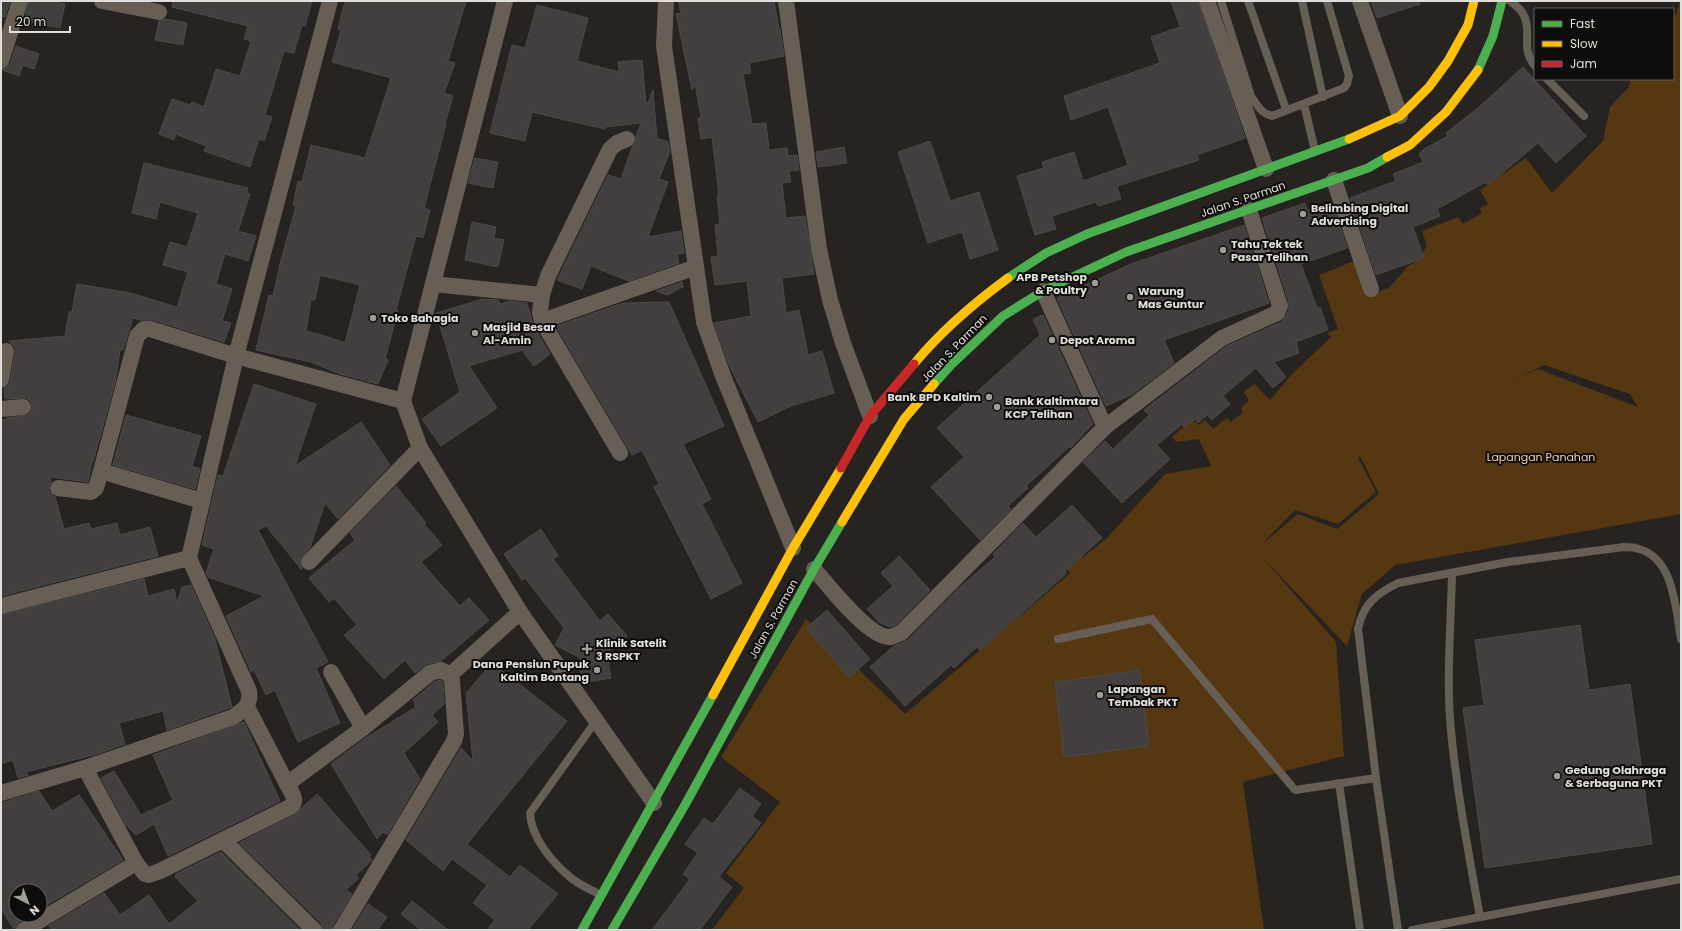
<svg xmlns="http://www.w3.org/2000/svg" width="1682" height="931" font-family="Poppins,sans-serif">
  <style>
    .green { fill: #553711; fill-rule: evenodd }
    .building { fill: #423f3e; stroke: #4b4a48; fill-rule: evenodd }
    .lines { fill: none; stroke-linecap: round; stroke-linejoin: round }
    .lane { stroke: #675e55; stroke-width: 8 }
    .street { stroke: #675e55; stroke-width: 16 }
    .fast { stroke: #4caf50; stroke-width: 9 }
    .slow { stroke: #ffc107; stroke-width: 9 }
    .jam { stroke: #c62828; stroke-width: 9 }
    .poi-dot { fill: #9f9d9a; stroke: #0e0d0b; stroke-width: 1.5 }
    .labels { text-anchor: middle; stroke-width: 4; stroke-linejoin: round; paint-order: stroke }
    .street-label { font-size: 11px; fill: #e0dedb; stroke: #0e0d0b }
    .poi-label { font-size: 11px; font-weight: bold; fill: #e0dedb; stroke: #0e0d0b; text-anchor: start }
    .park-label { font-size: 11px; fill: #f4d1ac; stroke: #0e0d0b }
  </style>
  <rect width="100%" height="100%" fill="#262321"/>
  <path class="green" d="M1680,1H1681V514L1395,565L1362,594L1347,646L1264,559L1336,642L1344,756L1243,782L1264,930H712L744,888L726,873L780,802L721,757L806,619L905,714L1070,573L1054,553L1067,541L1083,557L1106,539L1165,474L1211,466L1199,439L1176,442L1172,437L1192,420L1199,425L1205,420L1213,429L1227,418L1231,422L1243,412L1241,408L1249,401L1244,392L1254,384L1270,400L1291,375L1331,337L1327,333L1338,329L1319,275L1359,259L1372,294L1390,287L1408,266L1416,262L1427,246L1422,231L1458,217L1463,224L1482,213L1480,208L1488,204L1480,190L1526,158L1552,193L1603,141L1610,107L1629,87L1631,79H1673V23ZM1544,365L1630,394L1638,407L1538,369L1508,383ZM1360,456L1379,494L1337,529L1298,514L1260,546L1295,510L1338,524L1376,492L1358,458Z"/>
  <g class="building">
    <polygon points="1,1 10,1 5,17 1,16"/>
    <polygon points="29,1 50,1 65,4 60,28 24,21"/>
    <polygon points="173,1 312,1 305,26 302,25 294,53 284,51 265,115 272,117 264,141 259,139 250,167 204,151 206,146 176,134 174,140 159,134 172,99 190,105 192,102 204,107 216,69 240,76 251,41 244,39 248,26 172,7"/>
    <path d="M345,1H466L448,61L455,63L444,93L453,96L445,124H446L424,208L430,210L423,238L416,236L396,310L398,311L385,359L388,360L378,384L340,374L311,362L256,350L269,295L273,296L280,264L296,206L293,205L298,181L302,182L311,145L365,158L391,78L332,62L341,30L338,29ZM320,275L360,285L345,343L328,337L306,331L311,300H315Z"/>
    <polygon points="678,1 774,1 779,29 780,29 784,56 749,63 751,73 743,74 752,124 766,123 769,150 787,148 788,156 797,155 799,170 789,171 791,182 782,183 786,218 805,216 814,274 782,278 786,313 799,310 808,355 822,351 834,393 791,406 758,422 729,365 714,323 751,316 747,281 715,285 711,257 718,256 715,225 720,224 717,196 719,195 712,137 701,139 698,118 701,117 695,84 692,90 676,14 681,13"/>
    <polygon points="1171,1 1198,1 1245,138 1197,155 1199,160 1117,186 1121,199 1098,206 1096,202 1052,216 1056,229 1035,235 1017,176 1044,168 1042,162 1074,152 1083,181 1128,165 1108,107 1071,120 1064,96 1160,63 1151,37 1180,27"/>
    <polygon points="1371,1 1419,1 1420,4 1377,18"/>
    <polygon points="537,5 588,18 577,61 619,72 618,62 642,60 646,103 648,103 653,90 657,138 668,142 670,151 659,179 668,182 648,237 681,231 684,253 677,254 679,263 629,281 591,266 582,289 557,280 608,175 621,179 632,147 636,141 636,136 641,123 605,127 604,129 532,112 525,141 490,133 512,45 525,48"/>
    <polygon points="165,19 187,23 183,45 155,40 159,21"/>
    <polygon points="16,46 39,54 34,69 23,65 19,76 2,70 7,68 10,64"/>
    <polygon points="1523,67 1586,136 1556,163 1538,143 1488,185 1486,182 1437,209 1440,216 1413,227 1424,258 1376,275 1350,198 1396,181 1393,174 1423,162 1419,154 1424,149 1448,136 1446,133 1478,108"/>
    <polygon points="930,141 950,201 979,192 998,250 970,259 962,232 928,243 898,152"/>
    <polygon points="844,147 847,163 818,167 816,152"/>
    <polygon points="475,158 498,162 493,188 468,183"/>
    <polygon points="144,163 248,188 246,193 250,194 238,231 256,236 248,261 225,254 216,284 232,289 222,321 231,323 224,342 153,320 140,320 133,318 123,350 120,350 115,383 93,462 92,462 88,482 50,477 51,481 49,486 49,491 55,497 64,529 89,523 91,529 117,523 120,535 150,527 158,556 1,596 1,419 6,420 6,418 28,415 31,411 32,407 31,402 27,398 5,399 4,389 8,386 10,382 15,353 15,347 9,341 65,336 69,312 72,312 77,284 130,293 177,307 188,272 163,265 170,242 187,247 198,213 160,202 156,219 132,213"/>
    <polygon points="1332,202 1347,248 1301,264 1317,308 1320,307 1328,330 1296,342 1299,353 1274,362 1286,377 1273,388 1256,368 1223,396 1230,404 1212,420 1207,415 1198,423 1195,419 1184,427 1182,424 1157,445 1170,459 1122,503 1083,462 1105,441 1113,449 1149,415 1144,410 1227,346 1281,322 1285,317 1289,310 1289,303 1262,218 1305,203 1307,210"/>
    <polygon points="472,222 496,227 494,238 504,240 498,267 465,260"/>
    <polygon points="1244,225 1269,303 1164,340 1174,363 1131,395 1106,406 1057,298 1131,264"/>
    <polygon points="682,282 683,287 667,295 656,291"/>
    <polygon points="483,299 498,300 500,304 510,301 527,303 534,327 550,354 534,366 522,350 469,366 497,408 441,446 422,419 460,392 436,313"/>
    <polygon points="669,302 724,426 683,444 711,499 702,504 742,583 711,599 654,487 659,484 642,450 632,455 556,326 623,303"/>
    <polygon points="1043,315 1093,424 1070,448 1069,447 1026,486 1028,488 1008,506 1011,509 980,540 931,487 964,457 937,428 1040,335 1033,319"/>
    <polygon points="254,384 316,404 295,466 361,422 390,465 338,519 325,503 310,548 300,559 302,570 266,526 258,530 328,662 316,668 340,723 298,742 275,690 266,695 254,670 251,672 249,667 226,616 264,596 208,577 206,573 214,549 202,545 218,475 223,476"/>
    <polygon points="126,415 201,436 192,466 200,469 195,489 113,465"/>
    <polygon points="396,486 426,523 424,524 442,545 421,562 460,606 469,598 489,620 441,661 427,664 415,673 405,660 384,679 344,635 357,625 334,598 329,602 309,578 355,540 350,533"/>
    <polygon points="1072,505 1102,538 1065,571 1067,573 980,650 977,647 954,668 951,665 905,706 870,667 894,646 908,640 958,589 995,557 993,554 1023,523 1036,537"/>
    <polygon points="541,529 558,556 553,559 600,621 608,614 627,636 607,653 611,678 582,683 579,657 555,645 564,628 525,578 522,580 504,554"/>
    <polygon points="899,556 930,590 896,625 890,627 880,623 867,609 893,586 881,573"/>
    <polygon points="144,579 148,596 174,589 177,603 182,587 191,585 215,639 232,707 167,730 163,711 119,723 125,744 97,754 26,772 28,775 18,778 13,760 1,764 1,615"/>
    <polygon points="827,610 870,659 849,677 806,628"/>
    <polygon points="1580,625 1589,690 1630,684 1652,844 1485,868 1463,708 1484,705 1475,640"/>
    <polygon points="492,663 567,721 467,844 510,877 520,865 558,894 528,930 487,930 495,920 473,903 487,885 452,859 443,871 406,840 461,748 473,761 466,693"/>
    <polygon points="1139,670 1149,746 1064,757 1055,682"/>
    <polygon points="440,680 443,682 444,704 432,715 438,722 404,753 420,779 387,835 383,832 377,839 331,764 364,739 416,707 413,700 434,682"/>
    <polygon points="244,722 280,801 168,856 154,824 136,835 126,825 101,778 114,771 141,815 173,800 153,755"/>
    <polygon points="740,788 761,804 752,816 761,823 719,877 732,887 700,930 652,930 690,879 683,874 698,853 685,844 704,818 713,824"/>
    <polygon points="39,791 52,811 79,795 123,860 40,909 40,891 16,891 16,915 31,915 19,922 14,930 1,908 1,803"/>
    <polygon points="317,794 371,855 369,856 372,860 356,875 359,878 346,890 352,894 333,925 332,930 323,930 321,923 239,843 294,815"/>
    <polygon points="221,852 300,930 52,930 49,926 104,893 120,915 149,895 169,924 198,901 175,877 176,874"/>
    <polygon points="412,901 448,930 421,930 401,914"/>
    <polygon points="368,904 387,917 378,930 352,930"/>
  </g>
  <g class="lines">
    <g class="lane">
      <path d="M1221,1L1251,96C1257,105 1261,113 1272,116L1344,88L1347,84L1349,76L1327,1"/>
      <polyline points="1248,1 1286,109"/>
      <polyline points="1302,1 1323,97"/>
      <path d="M1510,1C1514,4 1519,8 1522,12C1534,31 1519,47 1535,66"/>
      <polyline points="1547,79 1584,116"/>
      <polyline points="1304,104 1315,151"/>
      <path d="M1452,573C1451,623 1446,681 1451,731C1457,793 1469,855 1480,917"/>
      <polyline points="1058,639 1152,619 1295,790 1376,778"/>
      <path d="M596,721L530,813C531,838 553,863 571,878C580,885 591,890 601,895"/>
      <polyline points="1339,783 1360,930"/>
      <path d="M1398,930L1376,778L1358,629C1363,604 1376,594 1398,583L1508,562L1624,547C1629,547 1634,547 1639,549C1674,558 1676,611 1681,639"/>
      <polyline points="1412,930 1681,879"/>
    </g>
    <g class="street">
      <polyline points="102,1 159,12"/>
      <polyline points="505,1 403,401 420,448 520,612 654,803"/>
      <polyline points="666,1 664,46 704,322 723,376 793,548"/>
      <polyline points="786,1 819,249 830,300 843,343 870,416"/>
      <polyline points="1207,1 1266,169"/>
      <polyline points="1360,1 1400,116"/>
      <polyline points="1,61 20,1"/>
      <polyline points="1334,180 1371,289"/>
      <polyline points="433,284 542,295"/>
      <polyline points="1043,291 1105,427"/>
      <polyline points="542,321 696,267"/>
      <polyline points="1,380 6,351"/>
      <polyline points="1,409 23,407"/>
      <polyline points="620,453 542,321 540,312 542,295 548,276 610,149 617,143 627,139"/>
      <polyline points="58,488 91,492 96,488 101,471"/>
      <polyline points="202,501 101,471 137,336 144,329 150,329 236,356 403,401"/>
      <polyline points="309,562 420,448"/>
      <path d="M814,569C828,585 868,637 889,637C893,637 897,634 901,633L1105,427L1222,338L1277,313L1280,306L1249,210"/>
      <polyline points="1,606 189,558"/>
      <polyline points="331,672 363,728"/>
      <polyline points="247,707 287,784"/>
      <polyline points="85,768 136,863"/>
      <path d="M1,793L85,768L233,717C244,710 251,705 249,691L189,558L236,356L330,1"/>
      <polyline points="223,840 314,930"/>
      <path d="M24,930L136,863L145,874L149,875L160,871L290,807C299,801 291,792 287,784L363,728L430,673L441,670L450,675"/>
      <polyline points="341,930 454,741 456,734 452,680 450,675 520,612"/>
    </g>
    <g class="fast">
      <polyline points="1478,70 1493,36 1502,1"/>
      <polyline points="1008,278 1046,253 1087,234 1349,139"/>
      <polyline points="934,384 952,364 1003,316 1043,291 1126,252 1368,168 1387,157"/>
      <polyline points="582,930 713,695"/>
      <polyline points="612,930 685,805 814,569 842,522"/>
    </g>
    <g class="slow">
      <polyline points="1349,139 1400,116 1429,87 1448,61 1468,25 1474,1"/>
      <polyline points="1387,157 1410,145 1446,112 1478,70"/>
      <path d="M914,364C941,331 974,303 1008,278"/>
      <polyline points="842,522 904,419 934,384"/>
      <polyline points="713,695 793,548 841,468"/>
    </g>
    <polyline class="jam" points="841,468 870,416 914,364"/>
  </g>
  <g class="poi-dot">
    <circle cx="1303" cy="214" r="4"/>
    <circle cx="1223" cy="250" r="4"/>
    <circle cx="1095" cy="283" r="4"/>
    <circle cx="1130" cy="297" r="4"/>
    <circle cx="373" cy="318" r="4"/>
    <circle cx="475" cy="333" r="4"/>
    <circle cx="1052" cy="340" r="4"/>
    <circle cx="989" cy="397" r="4"/>
    <circle cx="997" cy="407" r="4"/>
    <path d="M585 643h4v4h4v4h-4v4h-4v-4h-4v-4h4z"/>
    <circle cx="597" cy="670" r="4"/>
    <circle cx="1100" cy="695" r="4"/>
    <circle cx="1557" cy="776" r="4"/>
  </g>
  <g class="labels">
    <g class="street-label">
      <text transform="translate(1243 199) rotate(-19)" y="4">Jalan S. Parman</text>
      <text transform="translate(954 348) rotate(-46)" y="4">Jalan S. Parman</text>
      <text transform="translate(773 619) rotate(-61)" y="4">Jalan S. Parman</text>
    </g>
    <g class="poi-label">
      <text x="1311" y="212">Belimbing Digital<tspan x="1311" dy="13">Advertising</tspan></text>
      <text x="1231" y="248">Tahu Tek tek<tspan x="1231" dy="13">Pasar Telihan</tspan></text>
      <text x="1087" y="281" text-anchor="end">APB Petshop<tspan x="1087" dy="13">&amp; Poultry</tspan></text>
      <text x="1138" y="295">Warung<tspan x="1138" dy="13">Mas Guntur</tspan></text>
      <text x="381" y="322">Toko Bahagia</text>
      <text x="483" y="331">Masjid Besar<tspan x="483" dy="13">Al-Amin</tspan></text>
      <text x="1060" y="344">Depot Aroma</text>
      <text x="981" y="401" text-anchor="end">Bank BPD Kaltim</text>
      <text x="1005" y="405">Bank Kaltimtara<tspan x="1005" dy="13">KCP Telihan</tspan></text>
      <text x="596" y="647">Klinik Satelit<tspan x="596" dy="13">3 RSPKT</tspan></text>
      <text x="589" y="668" text-anchor="end">Dana Pensiun Pupuk<tspan x="589" dy="13">Kaltim Bontang</tspan></text>
      <text x="1108" y="693">Lapangan<tspan x="1108" dy="13">Tembak PKT</tspan></text>
      <text x="1565" y="774">Gedung Olahraga<tspan x="1565" dy="13">&amp; Serbaguna PKT</tspan></text>
    </g>
    <g class="park-label">
      <text x="1541" y="461">Lapangan Panahan</text>
    </g>
  </g>
  <rect width="1682" height="931" fill="none" stroke="#e0dedb" stroke-width="4"/>
  <rect x="1534" y="8" width="140" height="72" fill="#0e0d0b" stroke="#62615e"/>
  <rect x="1542" y="21" width="20" height="6" fill="#4caf50" stroke="#62615e"/>
  <text x="1570" y="28" font-size="12" fill="#e0dedb">Fast</text>
  <rect x="1542" y="41" width="20" height="6" fill="#ffc107" stroke="#62615e"/>
  <text x="1570" y="48" font-size="12" fill="#e0dedb">Slow</text>
  <rect x="1542" y="61" width="20" height="6" fill="#c62828" stroke="#62615e"/>
  <text x="1570" y="68" font-size="12" fill="#e0dedb">Jam</text>
  <g transform="translate(28 903) rotate(138)"><circle r="19" fill="#0e0d0b" stroke="#62615e"/>
  <path d="M0-3L7 15L0 10L-7 15Z" fill="#9f9d9a"/>
  <text y="-6" font-size="11" font-weight="bold" text-anchor="middle" fill="#e0dedb">N</text>
  </g>
  <path d="M10 26v6h60v-6" fill="none" stroke="#e0dedb" stroke-width="2"/>
  <text x="16" y="26" font-size="12" fill="#e0dedb" stroke="#0e0d0b" stroke-width="3" paint-order="stroke">20 m</text>
</svg>
